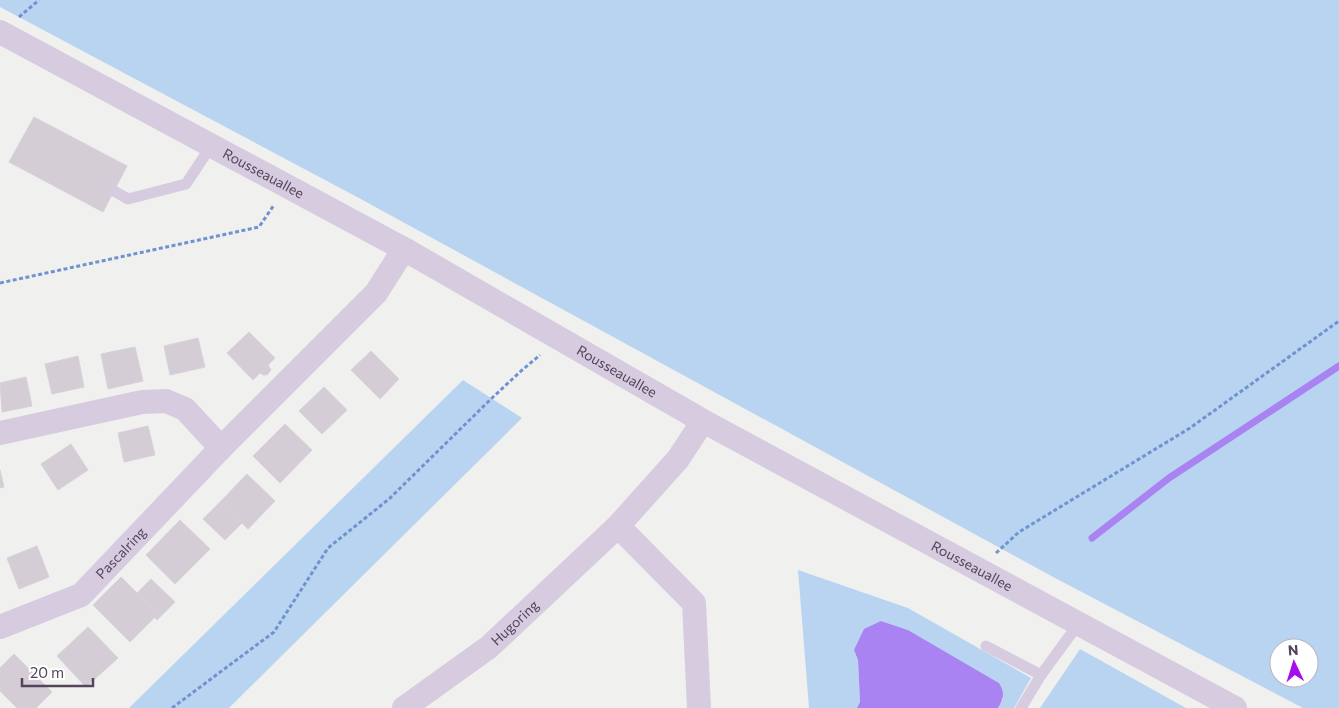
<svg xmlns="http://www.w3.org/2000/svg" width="1339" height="708" font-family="Commissioner,sans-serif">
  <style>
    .green { fill: #b9d4f1; fill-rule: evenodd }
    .water { fill: #a883f1 }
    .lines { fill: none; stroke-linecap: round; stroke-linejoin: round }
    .stream { stroke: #a883f1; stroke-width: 7 }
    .building { fill: #d4cdd6; stroke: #d8d1da }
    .path { stroke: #6f93d1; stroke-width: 3; stroke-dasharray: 4 2.5; stroke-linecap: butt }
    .lane { stroke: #d7cbdf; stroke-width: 11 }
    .street { stroke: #d7cbdf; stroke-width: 24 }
    .labels { text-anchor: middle; stroke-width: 4; stroke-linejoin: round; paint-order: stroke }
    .street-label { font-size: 14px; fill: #53455c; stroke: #fff }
  </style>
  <rect width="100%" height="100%" fill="#f0f1ee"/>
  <g class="green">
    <path d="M0,0H1339V708H1303L1055,578L357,197L0,7ZM1279,648H1309V678H1279Z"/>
    <polygon points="463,380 522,418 229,708 129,708"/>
    <polygon points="798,570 908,608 1031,678 1014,708 998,708 1003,699 999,683 908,630 881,621 854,650 858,660 860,702 857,708 809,708"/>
    <polygon points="1080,649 1186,708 1040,708"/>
  </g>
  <path class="water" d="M881,621L908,630L999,683C1005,693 1004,698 998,708H857L860,702L858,660L854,650L864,629Z"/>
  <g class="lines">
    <polyline class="stream" points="1092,538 1169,478 1339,366"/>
  </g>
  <g class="building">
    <polygon points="34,117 127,166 103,212 9,162"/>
    <polygon points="249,332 275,358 268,365 271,370 267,375 263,375 260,373 253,380 227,353"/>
    <polygon points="198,338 205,367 170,375 164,346"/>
    <polygon points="135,347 143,381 108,389 101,354"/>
    <polygon points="371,351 399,379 380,399 351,370"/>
    <polygon points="78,356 84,387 52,394 45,364"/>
    <polygon points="26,377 32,406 2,412 0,383"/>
    <polygon points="324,387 347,410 322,434 299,411"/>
    <polygon points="285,424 312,450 280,483 253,456"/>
    <polygon points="148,426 155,455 124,462 118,433"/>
    <polygon points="71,444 88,470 58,490 41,464"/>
    <polygon points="0,470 4,487 0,488"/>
    <polygon points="247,474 275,501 248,529 220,502"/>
    <polygon points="220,502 242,523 225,540 203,519"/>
    <polygon points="180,520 210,549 175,584 146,555"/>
    <polygon points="37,546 49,577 19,589 7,558"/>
    <polygon points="121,577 158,614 130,642 93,605"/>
    <polygon points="151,579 175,602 157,620 154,617 158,614 137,593"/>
    <polygon points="88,627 118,658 86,687 57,656"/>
    <polygon points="14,654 52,692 36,708 17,708 0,691 0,668"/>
  </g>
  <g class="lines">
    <g class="path">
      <polyline points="19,17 39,0"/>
      <polyline points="0,283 259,227 274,205"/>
      <polyline points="996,553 1019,532 1190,428 1339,321"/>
      <polyline points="172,708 274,632 328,548 389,499 492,398 521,371 540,355"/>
    </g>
    <g class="lane">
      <polyline points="114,191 128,199 186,184 211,146"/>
      <polyline points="986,646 1041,675"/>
      <polyline points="1021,708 1041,675 1079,623"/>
    </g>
    <g class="street">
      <path id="s1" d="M0,32L404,249L703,421L1235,708"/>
      <polyline points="0,433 142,402 166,401 185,409 221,448"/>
      <polyline points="618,526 694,603 699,708"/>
      <path id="s2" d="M0,627L81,595L221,448L376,293L404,249"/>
      <path id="s3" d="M404,708L489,647L618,526L678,459L703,421"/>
    </g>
  </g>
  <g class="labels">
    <g class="street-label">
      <text dy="5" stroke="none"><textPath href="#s1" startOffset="299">Rousseauallee</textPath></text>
      <text dy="5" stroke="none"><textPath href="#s1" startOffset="704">Rousseauallee</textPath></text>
      <text dy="5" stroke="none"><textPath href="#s2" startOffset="145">Pascalring</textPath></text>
      <text dy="5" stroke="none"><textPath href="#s1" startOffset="1109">Rousseauallee</textPath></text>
      <text dy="5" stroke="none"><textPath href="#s3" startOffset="140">Hugoring</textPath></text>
    </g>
  </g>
  <g transform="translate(1294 663) rotate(356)"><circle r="24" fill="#ffffff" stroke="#bab5be"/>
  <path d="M0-4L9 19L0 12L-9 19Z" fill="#a60eeb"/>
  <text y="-8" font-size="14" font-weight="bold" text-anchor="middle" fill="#53455c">N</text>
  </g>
  <path d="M22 678v8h71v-8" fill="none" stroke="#53455c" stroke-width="2.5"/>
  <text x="30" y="678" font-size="15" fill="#53455c" stroke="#ffffff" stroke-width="4" paint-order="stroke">20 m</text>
</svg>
